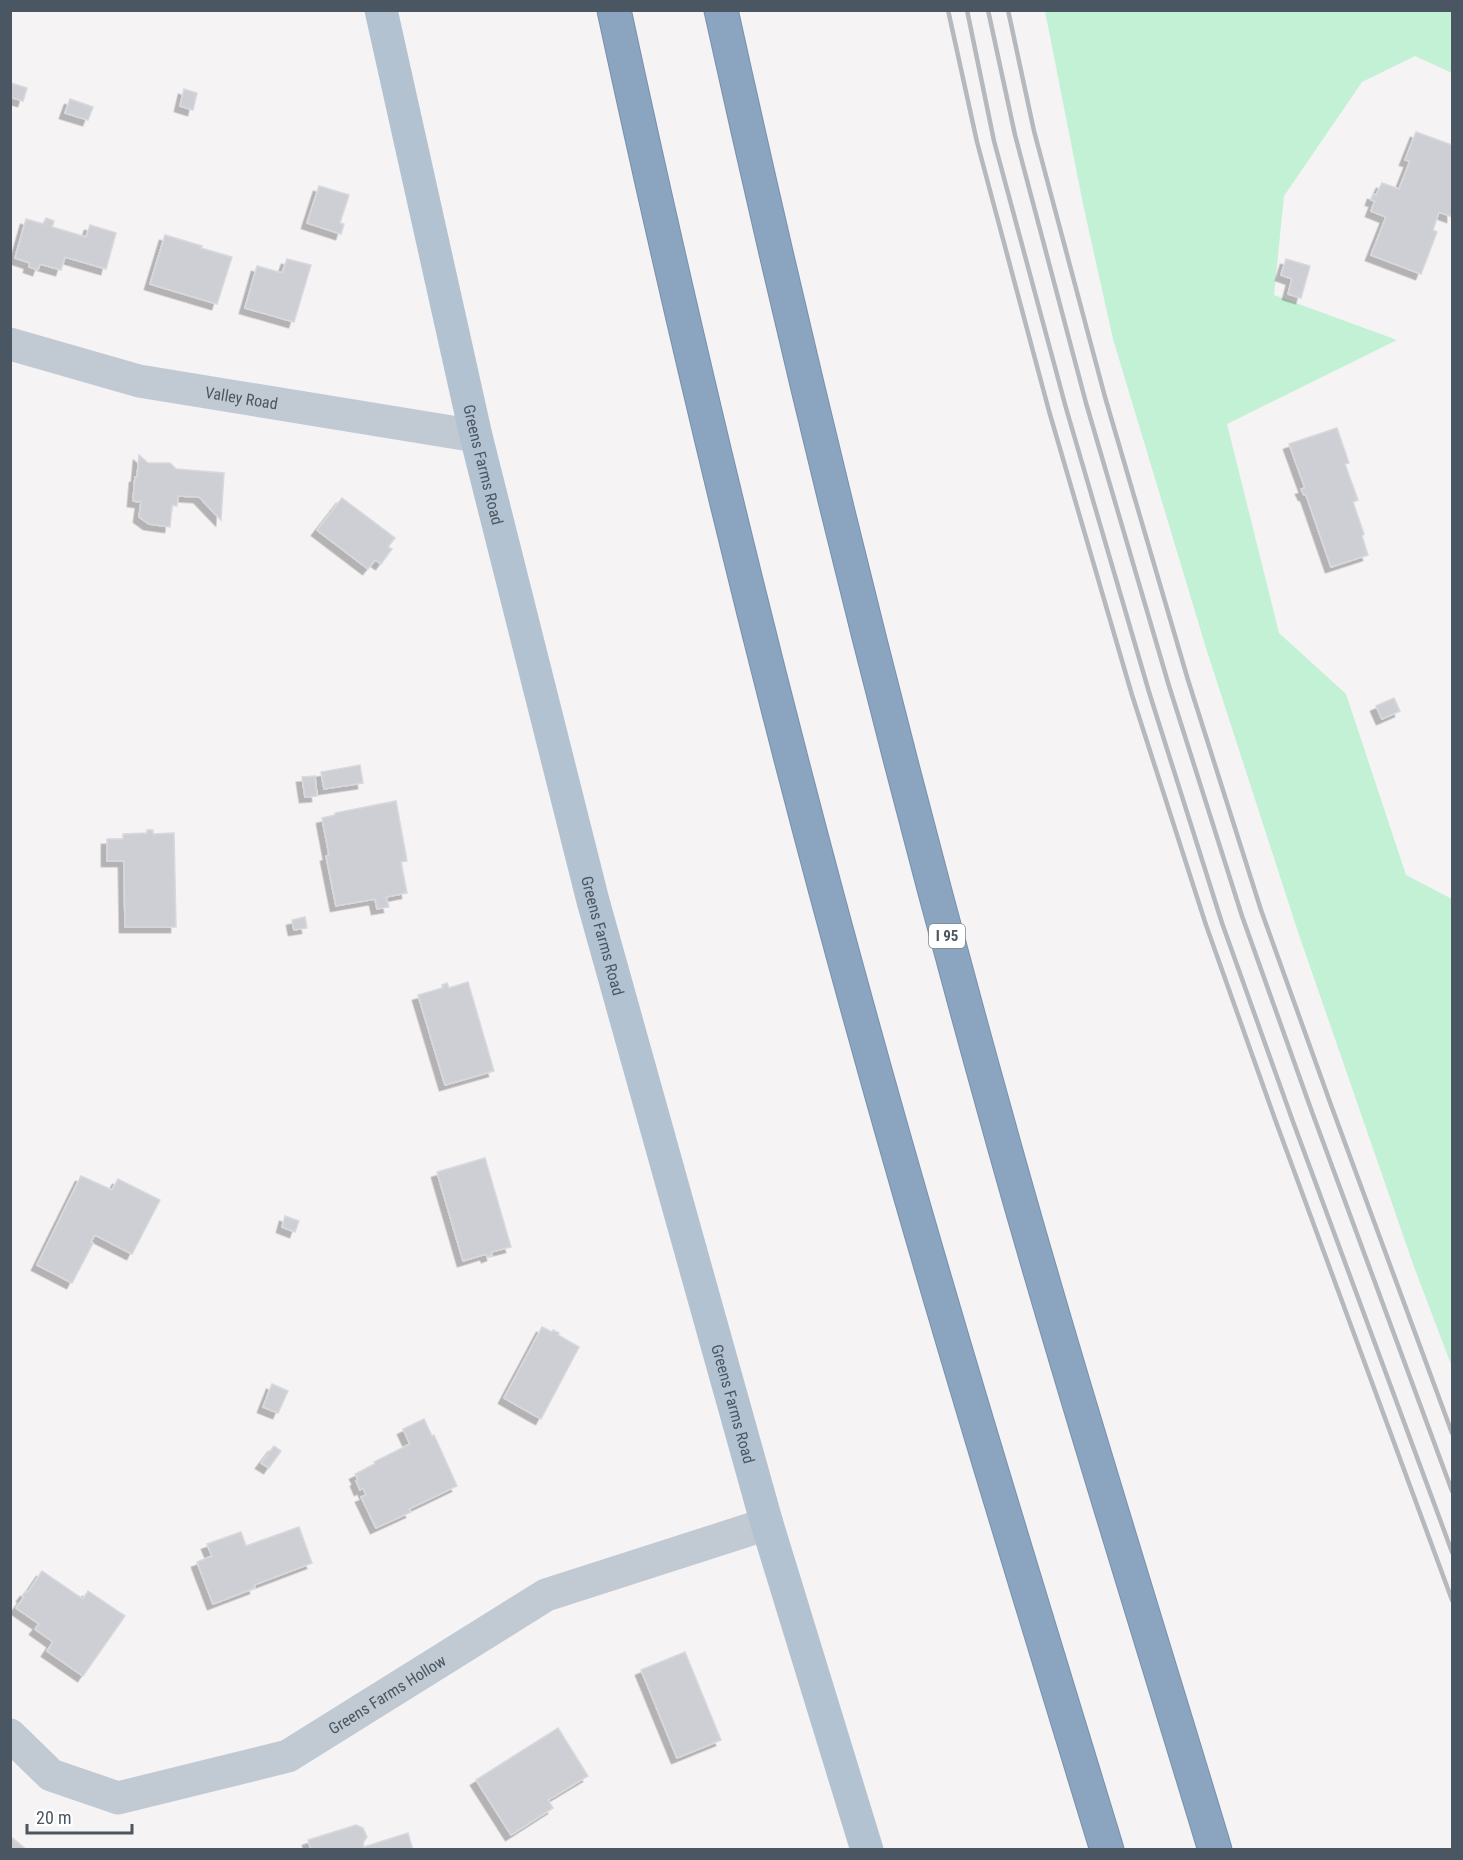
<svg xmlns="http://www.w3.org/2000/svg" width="1463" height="1860" font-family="'Roboto Condensed',sans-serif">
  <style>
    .green { fill: #c3f1d5 }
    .building { fill: #cdcfd5; stroke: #d7d9de; stroke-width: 1.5; filter: url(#shadow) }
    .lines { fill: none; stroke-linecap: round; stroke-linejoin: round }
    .highway-casing { stroke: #7690ad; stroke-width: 35 }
    .minor { stroke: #c1cad2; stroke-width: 33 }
    .major { stroke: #b3c2d1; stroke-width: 33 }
    .highway { stroke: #8ba5c1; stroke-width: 33 }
    .rail { stroke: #b5b8bd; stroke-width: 4.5 }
    .labels { text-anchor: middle; stroke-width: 5; stroke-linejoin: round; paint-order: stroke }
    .shield { fill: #fff; stroke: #808990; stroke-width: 1.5 }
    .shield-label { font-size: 15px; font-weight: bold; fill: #4a5661 }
    .street-label { font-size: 16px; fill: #4a5661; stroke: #fff }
  </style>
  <defs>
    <filter id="shadow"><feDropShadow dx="-5.5" dy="5.5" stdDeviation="0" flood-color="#0004"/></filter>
  </defs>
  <rect width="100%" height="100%" fill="#f5f3f3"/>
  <polygon class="green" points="1045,11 1452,11 1452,73 1415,56 1362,82 1284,196 1274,295 1397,340 1227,424 1279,633 1346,694 1406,875 1452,899 1452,1367 1413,1264 1298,932 1206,648 1113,339 1083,204"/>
  <g class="building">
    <polygon points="11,83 27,88 23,101 10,97"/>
    <polygon points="184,89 197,93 193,110 180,106"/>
    <polygon points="70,99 93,107 88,120 65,113"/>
    <polygon points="1416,132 1452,145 1452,217 1439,212 1433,230 1437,232 1421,274 1371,255 1386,217 1371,211 1375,201 1371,200 1373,194 1376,195 1382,183 1399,189 1410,161 1405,160"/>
    <polygon points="319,186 349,195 340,223 344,224 341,234 307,223"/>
    <polygon points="46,218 54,221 52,227 86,237 90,225 116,233 106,269 65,257 61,270 40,264 38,270 29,267 30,263 15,258 26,219 43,224"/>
    <polygon points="165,235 202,246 201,248 232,257 217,304 150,284"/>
    <polygon points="287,259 311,265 294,322 245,308 257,266 282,273"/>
    <polygon points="1286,259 1310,266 1301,298 1288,294 1292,279 1281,275"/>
    <polygon points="1337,428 1349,463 1345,464 1358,500 1353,502 1364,534 1362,536 1368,555 1331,567 1306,495 1304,495 1301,489 1305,488 1289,444"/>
    <polygon points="139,455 148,463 170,463 176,469 224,473 221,520 199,497 178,496 177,506 172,505 170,527 149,524 139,517 141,502 133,501 135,477 137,477"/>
    <polygon points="342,498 395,538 388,547 392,549 381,564 375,560 368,569 317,530"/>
    <polygon points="1394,698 1400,711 1382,719 1376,706"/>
    <polygon points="360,765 363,783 324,789 321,772"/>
    <polygon points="315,776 317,796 305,797 302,777"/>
    <polygon points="396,801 407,861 401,862 407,893 386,897 389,907 377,909 375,899 336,906 326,856 329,855 322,818 335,815 335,813"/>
    <polygon points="147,830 153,830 153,834 174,833 176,927 125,927 124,861 107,861 107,839 123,839 123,834 147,833"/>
    <polygon points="305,917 307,928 294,930 292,920"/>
    <polygon points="468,982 494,1071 445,1085 418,995 443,988 442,985 447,983 449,988"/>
    <polygon points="485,1158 511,1247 491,1252 492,1255 487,1257 486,1254 463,1261 437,1172"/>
    <polygon points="81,1176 112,1190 118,1179 160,1200 132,1254 95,1235 91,1242 93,1243 72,1283 37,1265"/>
    <polygon points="285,1216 299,1221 295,1232 282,1227"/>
    <polygon points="542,1327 552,1332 553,1330 559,1333 558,1335 579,1347 541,1419 504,1398"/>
    <polygon points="272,1384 288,1391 278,1413 263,1407"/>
    <polygon points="424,1419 432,1436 434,1435 457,1486 409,1509 411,1512 376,1528 361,1497 366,1495 363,1488 360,1490 356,1481 358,1479 355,1474 375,1464 374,1462 410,1444 403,1429"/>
    <polygon points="274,1446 281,1451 269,1468 261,1463"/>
    <polygon points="299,1527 312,1563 254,1585 255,1588 213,1604 197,1562 212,1556 207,1544 241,1532 246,1546"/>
    <polygon points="42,1571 83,1599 88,1591 125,1616 83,1676 47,1651 53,1642 35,1629 39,1624 16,1608 24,1597 22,1596 26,1591 28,1592"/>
    <polygon points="685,1652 721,1740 677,1758 641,1670"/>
    <polygon points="558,1728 588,1776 548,1800 553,1808 511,1835 476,1780"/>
    <polygon points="356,1825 363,1828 367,1837 363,1843 364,1847 408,1833 413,1850 311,1850 308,1840"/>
    <polygon points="10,1836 27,1850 10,1850"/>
  </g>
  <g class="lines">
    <defs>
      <g id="highway">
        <path d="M614,10C689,357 772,701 867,1042C942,1313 1025,1581 1107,1850"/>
        <path d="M721,10C803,381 894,750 996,1116C1064,1362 1141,1605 1215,1850"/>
      </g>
    </defs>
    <use href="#highway" class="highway-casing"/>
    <g class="minor">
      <path id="s1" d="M10,344L139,381L476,436"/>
      <path id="s2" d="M10,1735L51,1775L118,1798L288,1756L546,1595L767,1524"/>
    </g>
    <path class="major" id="s3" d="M381,10L476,436L593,901L767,1524L867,1850"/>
    <use href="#highway" class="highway"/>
    <g class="rail">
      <polyline points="948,10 977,142 1049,411 1132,695 1206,925 1276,1122 1452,1600"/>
      <polyline points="967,10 994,141 1066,408 1149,692 1222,923 1292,1119 1452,1552"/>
      <polyline points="988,10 1015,135 1086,403 1169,686 1242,916 1312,1112 1452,1491"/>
      <polyline points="1008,10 1034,131 1105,397 1188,680 1261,910 1331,1105 1452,1433"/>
    </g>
  </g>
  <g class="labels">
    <rect class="shield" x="929" y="924" width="36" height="24" rx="4.5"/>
    <g class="shield-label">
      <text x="947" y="941">I 95</text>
    </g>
    <g class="street-label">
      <text dy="6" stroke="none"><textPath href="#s1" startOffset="238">Valley Road</textPath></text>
      <text dy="6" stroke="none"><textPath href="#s3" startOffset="466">Greens Farms Road</textPath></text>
      <text dy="6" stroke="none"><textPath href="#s3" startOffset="952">Greens Farms Road</textPath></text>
      <text dy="6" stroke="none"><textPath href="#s3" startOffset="1438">Greens Farms Road</textPath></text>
      <text dy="6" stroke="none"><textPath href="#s2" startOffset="420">Greens Farms Hollow</textPath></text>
    </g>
  </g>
  <rect width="1463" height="1860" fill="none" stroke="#4a5661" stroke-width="24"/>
  <path d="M27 1824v9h105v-9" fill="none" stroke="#4a5661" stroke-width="3"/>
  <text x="36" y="1824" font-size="18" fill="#4a5661" stroke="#ffffff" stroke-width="4.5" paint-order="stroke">20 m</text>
</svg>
